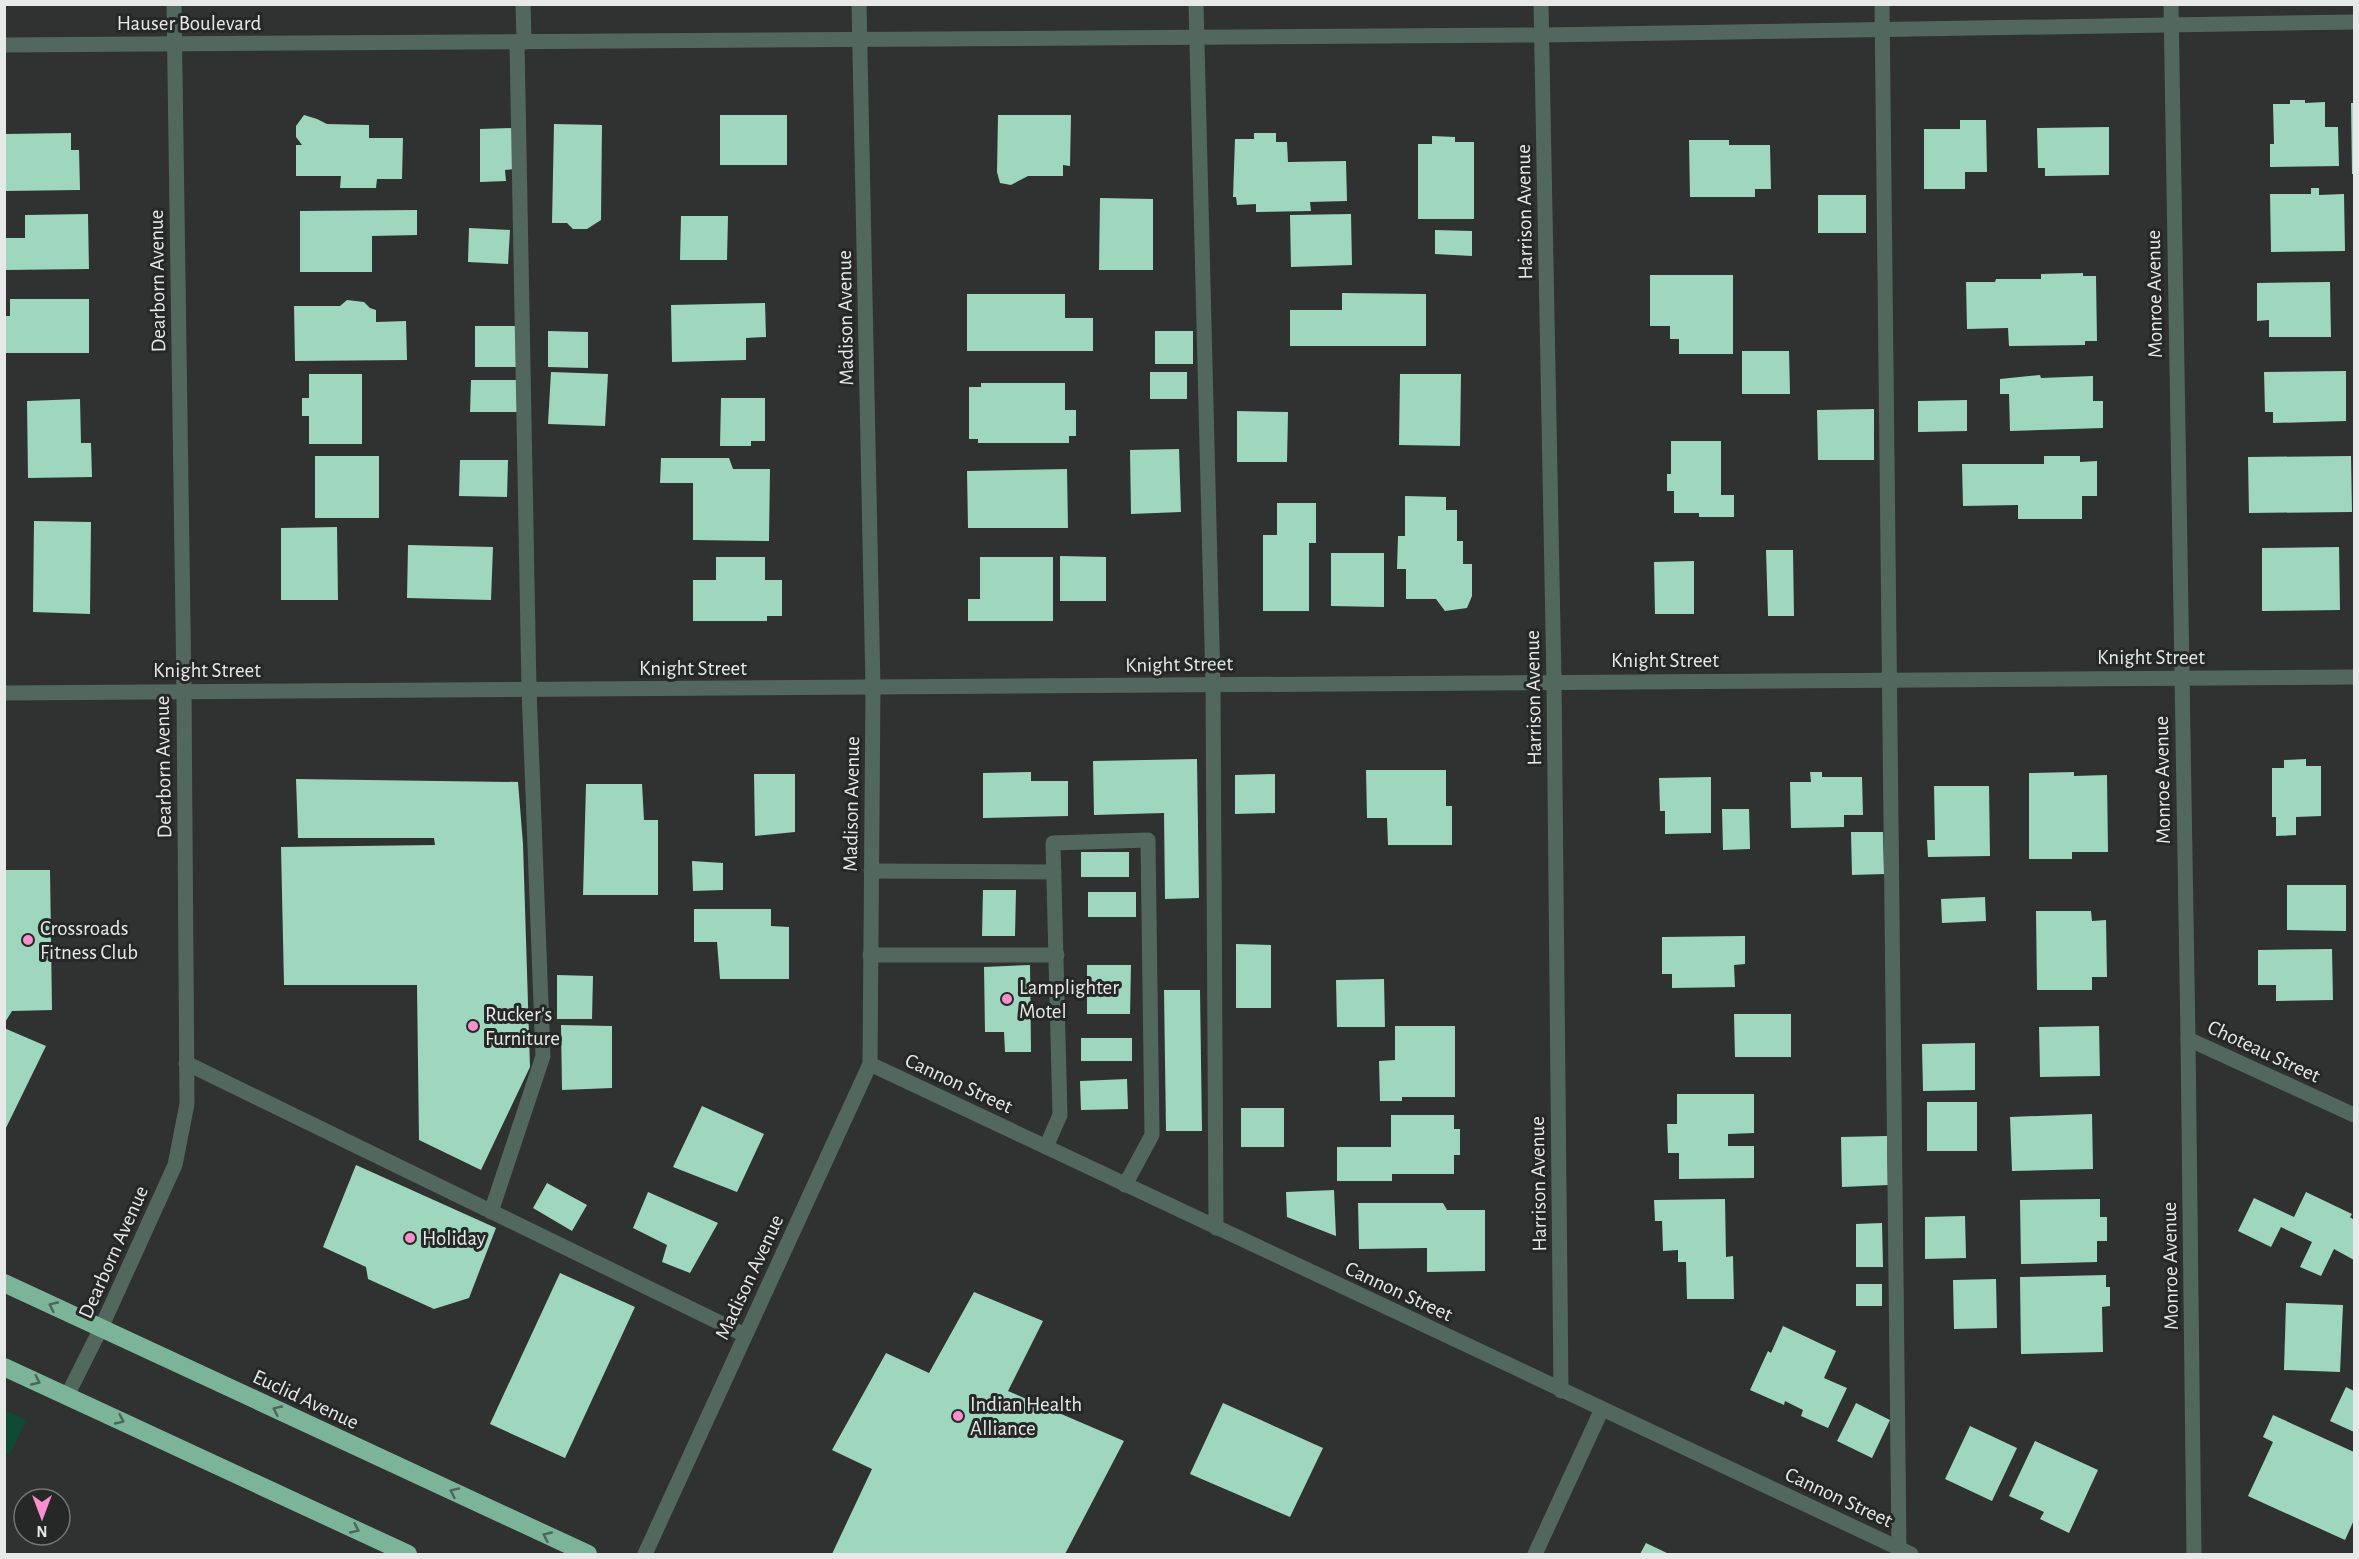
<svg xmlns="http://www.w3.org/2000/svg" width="2359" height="1559" font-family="'Alegreya Sans',sans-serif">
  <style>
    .green { fill: #0f4a35 }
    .building { fill: #9ed7bd }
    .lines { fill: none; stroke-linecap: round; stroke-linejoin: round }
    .minor { stroke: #52685e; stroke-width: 15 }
    .highway { stroke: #7cb49a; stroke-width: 18 }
    .oneway { stroke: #4c675a }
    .poi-dot { fill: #f790cd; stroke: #252826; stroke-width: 2 }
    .labels { text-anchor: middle; stroke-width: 6; stroke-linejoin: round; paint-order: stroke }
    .street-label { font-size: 21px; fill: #e7e9e8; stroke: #252826 }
    .poi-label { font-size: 21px; fill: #e7e9e8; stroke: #252826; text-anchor: start }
  </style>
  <rect width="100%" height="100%" fill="#2f3230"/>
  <polygon class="green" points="4,1410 26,1420 12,1451 5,1456"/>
  <g class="building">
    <polygon points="2290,100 2305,100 2305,103 2325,102 2325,127 2338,127 2339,166 2270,167 2270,144 2274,144 2273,104 2290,104"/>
    <polygon points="2351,103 2354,103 2354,174 2352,174"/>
    <polygon points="304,115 317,119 327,124 369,125 369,138 403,138 402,179 377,179 376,188 340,188 341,176 296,176 296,145 302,145 296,137 296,126"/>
    <rect x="720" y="115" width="67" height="50"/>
    <polygon points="998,115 1071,115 1070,166 1063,165 1063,176 1028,176 1011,185 1000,183 997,172"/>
    <polygon points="1960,120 1986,120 1987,172 1965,172 1965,189 1924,189 1924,129 1960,129"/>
    <polygon points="554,124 602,125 601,220 587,229 573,229 567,223 552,223"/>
    <polygon points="2109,127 2109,175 2045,176 2045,168 2038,168 2037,128"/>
    <polygon points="513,128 514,169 505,170 506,181 480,182 480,129"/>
    <polygon points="71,133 71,150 79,150 80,190 4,191 4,134"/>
    <polygon points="1254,133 1276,133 1276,142 1287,142 1288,162 1346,161 1347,201 1310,202 1311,211 1256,212 1256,204 1237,205 1236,197 1233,197 1235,139 1254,139"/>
    <polygon points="1432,136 1455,137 1455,142 1474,142 1474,219 1418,219 1418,144 1432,144"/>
    <polygon points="1689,140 1729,140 1729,145 1770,145 1771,189 1755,189 1755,197 1690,197"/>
    <polygon points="2311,188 2319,188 2319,195 2344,194 2345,251 2271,252 2270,194 2311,194"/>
    <rect x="1818" y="195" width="48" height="38"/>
    <polygon points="1100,198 1153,199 1153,270 1099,270"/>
    <polygon points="417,210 417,235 372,236 372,272 300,272 300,211"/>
    <polygon points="88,214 89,269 6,270 5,238 25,238 25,215"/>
    <polygon points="1351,214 1352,265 1291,267 1290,215"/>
    <polygon points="681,216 728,216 727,260 680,260"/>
    <polygon points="469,228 510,230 508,264 468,262"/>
    <polygon points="1435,230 1472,231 1472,256 1435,254"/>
    <polygon points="2083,273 2083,276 2096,276 2097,341 2085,341 2085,345 2009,346 2008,328 1967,329 1966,282 1995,282 1996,279 2041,279 2041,274"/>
    <polygon points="1650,275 1733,275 1733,354 1679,354 1679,339 1670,339 1670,326 1650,326"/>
    <polygon points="2330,282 2331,337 2269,337 2269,320 2257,321 2257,283"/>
    <polygon points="1342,293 1426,294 1426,346 1290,346 1290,310 1342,310"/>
    <polygon points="967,294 1065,294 1065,318 1093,318 1093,351 967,351"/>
    <polygon points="10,299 89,299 89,353 4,353 4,316 10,316"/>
    <polygon points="347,300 364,302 370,308 376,310 376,322 406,321 407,360 295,361 294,306 340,306"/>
    <polygon points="765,303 766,337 746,338 746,360 672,362 671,305"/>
    <rect x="475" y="326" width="43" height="41"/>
    <polygon points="548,331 588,332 588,368 548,367"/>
    <rect x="1155" y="331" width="38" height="33"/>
    <polygon points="1742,351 1789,351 1790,394 1742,394"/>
    <polygon points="2346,371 2346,421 2273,423 2273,412 2265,412 2264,372"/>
    <polygon points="551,372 608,374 605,426 548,424"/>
    <rect x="1150" y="372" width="37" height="27"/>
    <polygon points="309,374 362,374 362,444 309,444 309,416 302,416 302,398 309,398"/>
    <polygon points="1400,374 1461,374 1460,446 1399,445"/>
    <polygon points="2040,375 2041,378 2093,376 2093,401 2103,401 2103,428 2010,431 2009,394 2000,394 2000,379"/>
    <polygon points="471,380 519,380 519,412 470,412"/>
    <polygon points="981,383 1065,383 1065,410 1076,410 1076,436 1069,436 1069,443 978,443 978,439 969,439 969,387 981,387"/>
    <polygon points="721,398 765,398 765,441 751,441 751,446 720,446"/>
    <polygon points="80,399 81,443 91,443 92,477 28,478 27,401"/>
    <polygon points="1967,400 1967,431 1918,432 1918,401"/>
    <polygon points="1874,409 1874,460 1818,460 1817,410"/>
    <polygon points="1237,411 1288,412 1287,462 1237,462"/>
    <polygon points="1671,441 1721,441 1721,495 1734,495 1734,517 1699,517 1699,513 1674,513 1674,491 1667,491 1667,474 1671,474"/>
    <polygon points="1179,449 1181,512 1131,514 1130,450"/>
    <rect x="315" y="456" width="64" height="62"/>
    <polygon points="2044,456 2080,456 2080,462 2097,461 2097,496 2082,496 2082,519 2018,519 2018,505 1963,506 1962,464 2044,464"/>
    <polygon points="2351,456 2352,512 2249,513 2248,457"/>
    <polygon points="661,458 729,458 733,469 770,469 769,541 693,540 693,483 660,483"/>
    <polygon points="460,460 508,460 507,497 459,496"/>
    <polygon points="1067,469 1068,528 968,528 967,471"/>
    <polygon points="1405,496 1446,497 1446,510 1457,510 1457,541 1463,541 1463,564 1472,564 1472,596 1467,608 1445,611 1436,599 1406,599 1406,569 1397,569 1398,536 1405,536"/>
    <polygon points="1277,503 1316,503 1316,543 1309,543 1309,611 1263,611 1263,535 1277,535"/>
    <polygon points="34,521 91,522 90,614 33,612"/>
    <polygon points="337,527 338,600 281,600 281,528"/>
    <polygon points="408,545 493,547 491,600 407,598"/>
    <polygon points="2339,547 2340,610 2262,611 2262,548"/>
    <polygon points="1766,550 1793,550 1794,616 1768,616"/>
    <polygon points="1331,553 1384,553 1384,607 1331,606"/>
    <polygon points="1060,556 1106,557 1106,601 1060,601"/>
    <polygon points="716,557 765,557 765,580 782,580 782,616 767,616 767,621 693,621 693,580 716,580"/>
    <polygon points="980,557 1053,557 1053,621 968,621 968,599 980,599"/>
    <polygon points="1694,561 1694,614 1655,614 1654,562"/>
    <polygon points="1197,759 1199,898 1165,899 1164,813 1094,815 1093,761"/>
    <polygon points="2306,759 2306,766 2321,766 2321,816 2296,817 2296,835 2276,836 2276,817 2272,817 2272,768 2284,768 2284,760"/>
    <polygon points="1366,770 1446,770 1446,806 1452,806 1452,845 1388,845 1387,818 1367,818"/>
    <polygon points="1031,772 1031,781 1068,781 1068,816 983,818 983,773"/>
    <polygon points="1810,772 1822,772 1822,777 1862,777 1863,815 1844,815 1844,827 1791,828 1790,782 1811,782"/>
    <polygon points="2074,772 2074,776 2107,775 2108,852 2072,852 2072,859 2029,859 2029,773"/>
    <polygon points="754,774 795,774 795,832 755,836"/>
    <polygon points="1275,774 1275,813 1235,814 1235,775"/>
    <polygon points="1711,777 1711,833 1665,834 1665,811 1660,811 1659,778"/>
    <polygon points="296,779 518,782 523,844 530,1067 481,1170 419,1140 417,985 284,985 281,847 435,845 434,838 298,838"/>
    <polygon points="586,784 642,784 644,820 658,820 658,895 583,895"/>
    <polygon points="1934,786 1989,786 1990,856 1928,857 1927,840 1935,840"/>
    <polygon points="1722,809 1749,809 1750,849 1723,850"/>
    <polygon points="1851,832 1883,832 1884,874 1852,875"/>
    <rect x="1081" y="852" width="48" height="25"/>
    <polygon points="692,861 723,863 723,890 693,891"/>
    <polygon points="4,870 50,870 52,1010 12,1011 4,1024"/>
    <polygon points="2287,885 2346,885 2346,931 2287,930"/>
    <polygon points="983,890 1016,890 1015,936 982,936"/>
    <rect x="1088" y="892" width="48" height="25"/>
    <polygon points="1985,897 1986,921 1942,923 1941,899"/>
    <polygon points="694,909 771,909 771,926 789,927 789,979 720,979 717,942 694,942"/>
    <polygon points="2036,911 2091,911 2092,921 2106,920 2107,977 2092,977 2092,990 2037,990"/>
    <polygon points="1745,936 1745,964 1734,965 1735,987 1672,988 1672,974 1662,974 1662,937"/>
    <polygon points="1236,944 1271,945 1271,1008 1236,1008"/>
    <polygon points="2332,949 2333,1000 2276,1001 2276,985 2258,985 2258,950"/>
    <polygon points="1030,965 1031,1052 1005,1052 1004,1032 985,1032 984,967"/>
    <polygon points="1087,965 1131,965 1130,1014 1087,1014"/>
    <polygon points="557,975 593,976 592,1019 557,1019"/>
    <polygon points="1384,979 1385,1027 1337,1027 1336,980"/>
    <polygon points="1164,990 1200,990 1202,1131 1166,1131"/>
    <polygon points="1734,1014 1791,1014 1791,1057 1735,1057"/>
    <polygon points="561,1025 612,1026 612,1088 562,1090"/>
    <polygon points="1395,1026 1455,1026 1455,1097 1402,1097 1402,1101 1380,1101 1379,1061 1395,1060"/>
    <polygon points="2099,1026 2100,1076 2040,1077 2039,1027"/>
    <polygon points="4,1028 46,1046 4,1132"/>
    <rect x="1081" y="1038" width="51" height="23"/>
    <polygon points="1975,1043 1975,1090 1923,1091 1922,1044"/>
    <polygon points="1127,1079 1128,1109 1081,1110 1080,1081"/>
    <polygon points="1677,1094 1754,1094 1754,1133 1728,1134 1728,1146 1754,1146 1754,1178 1679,1179 1679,1153 1668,1153 1667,1124 1677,1124"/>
    <rect x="1927" y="1102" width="50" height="49"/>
    <polygon points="702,1106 764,1134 737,1192 673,1167"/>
    <rect x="1241" y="1108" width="43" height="39"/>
    <polygon points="2092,1114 2093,1169 2012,1171 2010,1117"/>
    <polygon points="1391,1115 1454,1115 1454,1129 1460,1129 1460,1155 1454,1155 1454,1174 1392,1174 1392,1181 1337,1181 1337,1147 1391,1147"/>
    <polygon points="1887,1136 1888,1185 1842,1187 1841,1137"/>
    <polygon points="356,1165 496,1228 469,1298 434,1309 368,1279 366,1267 323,1247"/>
    <polygon points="547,1183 587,1205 572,1231 533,1208"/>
    <polygon points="1334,1190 1336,1236 1287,1217 1286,1192"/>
    <polygon points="648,1192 718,1223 690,1273 662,1262 667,1245 633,1228"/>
    <polygon points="2306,1192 2352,1214 2350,1217 2354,1220 2354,1260 2334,1249 2321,1276 2300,1267 2312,1242 2281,1227 2271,1247 2238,1231 2254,1198 2294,1217"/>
    <polygon points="1725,1199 1726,1257 1733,1256 1734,1299 1687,1299 1686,1262 1678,1262 1678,1250 1663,1251 1662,1221 1655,1221 1654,1200"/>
    <polygon points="2100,1199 2100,1217 2107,1217 2107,1241 2097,1241 2097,1262 2021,1264 2020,1200"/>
    <polygon points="1358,1203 1443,1203 1447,1210 1485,1210 1485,1271 1427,1272 1427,1248 1359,1249"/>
    <polygon points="1965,1216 1966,1258 1925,1259 1925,1217"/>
    <polygon points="1882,1223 1883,1267 1856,1267 1856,1224"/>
    <polygon points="560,1273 635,1307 565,1458 490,1424"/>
    <polygon points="2106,1275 2106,1287 2110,1287 2110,1306 2102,1307 2103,1352 2021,1354 2020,1277"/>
    <polygon points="1996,1279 1997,1328 1954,1329 1953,1280"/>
    <rect x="1856" y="1284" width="26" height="22"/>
    <polygon points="974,1292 1043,1321 1008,1391 1124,1441 1065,1554 832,1554 872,1469 832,1450 886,1353 929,1373"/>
    <polygon points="2286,1303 2343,1305 2340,1372 2284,1370"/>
    <polygon points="1783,1326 1836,1351 1824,1378 1847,1388 1828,1428 1801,1416 1803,1410 1785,1401 1784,1405 1750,1390 1768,1351 1771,1353"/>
    <polygon points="2346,1387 2354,1391 2354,1432 2330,1421"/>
    <polygon points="1223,1403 1323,1448 1290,1517 1190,1474"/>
    <polygon points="1856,1403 1890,1420 1872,1458 1837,1441"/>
    <polygon points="2273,1415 2354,1452 2354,1520 2345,1540 2248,1496 2273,1442 2263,1437"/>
    <polygon points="1970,1426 2017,1448 1992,1501 1945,1479"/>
    <polygon points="2035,1441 2098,1470 2069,1533 2040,1519 2044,1512 2009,1496"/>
    <polygon points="1646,1543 1669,1554 1640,1554"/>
  </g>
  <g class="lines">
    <g class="minor">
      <polyline points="523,4 524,42"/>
      <polyline points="1196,4 1213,685 1216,1228"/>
      <polyline points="1541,4 1554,682 1561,1391"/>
      <polyline points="1882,4 1899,1549"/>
      <polyline points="2171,4 2188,1039 2194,1554"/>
      <polyline points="4,45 1542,35 2354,22"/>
      <polyline points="4,693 2354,677"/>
      <polyline points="871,871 1054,872"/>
      <polyline points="870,955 1057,955"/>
      <polyline points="2188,1039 2354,1115"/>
      <polyline points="186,1063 745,1335"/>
      <polyline points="870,1064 1911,1554"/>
      <polyline points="1046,1147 1060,1115 1053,843 1148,840 1152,1135 1125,1185"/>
      <polyline points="491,1212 543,1056 529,689 517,42"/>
      <polyline points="67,1396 101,1328 175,1165 187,1104 184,691 174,4"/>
      <polyline points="645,1554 870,1064 873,688 859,4"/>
      <polyline points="1535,1554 1602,1409"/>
    </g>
    <g class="highway">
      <polyline points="4,1283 588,1554"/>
      <polyline points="4,1367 408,1554"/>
    </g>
  </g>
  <defs><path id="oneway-chevron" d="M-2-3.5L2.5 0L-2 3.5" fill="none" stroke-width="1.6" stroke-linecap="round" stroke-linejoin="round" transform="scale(1.5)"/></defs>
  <g class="oneway">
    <use href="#oneway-chevron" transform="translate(53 1306) rotate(-155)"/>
    <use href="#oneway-chevron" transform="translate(36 1381) rotate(25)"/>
    <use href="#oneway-chevron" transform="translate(277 1410) rotate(-155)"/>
    <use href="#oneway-chevron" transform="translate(120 1420) rotate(25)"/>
    <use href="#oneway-chevron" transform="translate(454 1492) rotate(-155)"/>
    <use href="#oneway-chevron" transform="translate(355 1529) rotate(25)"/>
    <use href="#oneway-chevron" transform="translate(547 1536) rotate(-155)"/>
  </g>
  <g class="poi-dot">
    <circle cx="28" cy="940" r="6"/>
    <circle cx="1007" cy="999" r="6"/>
    <circle cx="473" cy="1026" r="6"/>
    <circle cx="410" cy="1238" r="6"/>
    <circle cx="958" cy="1416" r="6"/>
  </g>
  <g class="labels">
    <g class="street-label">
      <text x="189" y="30">Hauser Boulevard</text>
      <text transform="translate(1524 212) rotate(-91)" y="7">Harrison Avenue</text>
      <text transform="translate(157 281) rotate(-91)" y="7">Dearborn Avenue</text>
      <text transform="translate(2154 294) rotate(-91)" y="7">Monroe Avenue</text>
      <text transform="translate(845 318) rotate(-91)" y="7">Madison Avenue</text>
      <text x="2151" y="664">Knight Street</text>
      <text x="1665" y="667">Knight Street</text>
      <text transform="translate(1179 664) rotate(-1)" y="7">Knight Street</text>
      <text x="693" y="675">Knight Street</text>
      <text x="207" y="677">Knight Street</text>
      <text transform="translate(1533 698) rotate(-91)" y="7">Harrison Avenue</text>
      <text transform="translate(163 767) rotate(-91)" y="7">Dearborn Avenue</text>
      <text transform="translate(2162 780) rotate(-91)" y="7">Monroe Avenue</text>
      <text transform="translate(851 804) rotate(-89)" y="7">Madison Avenue</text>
      <text transform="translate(2264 1051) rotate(25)" y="7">Choteau Street</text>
      <text transform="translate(959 1083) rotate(25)" y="7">Cannon Street</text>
      <text transform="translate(1538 1184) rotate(-91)" y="7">Harrison Avenue</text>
      <text transform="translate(113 1252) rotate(-66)" y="7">Dearborn Avenue</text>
      <text transform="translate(2170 1266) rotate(-91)" y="7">Monroe Avenue</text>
      <text transform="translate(749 1277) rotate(-65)" y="7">Madison Avenue</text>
      <text transform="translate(1399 1291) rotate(25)" y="7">Cannon Street</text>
      <text transform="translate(306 1399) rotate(25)" y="7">Euclid Avenue</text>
      <text transform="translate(1839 1497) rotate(25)" y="7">Cannon Street</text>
    </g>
    <g class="poi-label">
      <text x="40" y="935">Crossroads<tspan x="40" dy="24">Fitness Club</tspan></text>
      <text x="1019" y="994">Lamplighter<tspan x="1019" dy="24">Motel</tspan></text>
      <text x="485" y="1021">Rucker's<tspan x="485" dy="24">Furniture</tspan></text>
      <text x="422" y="1245">Holiday</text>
      <text x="970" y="1411">Indian Health<tspan x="970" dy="24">Alliance</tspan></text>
    </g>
  </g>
  <rect width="2359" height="1559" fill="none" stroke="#e7e9e8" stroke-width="12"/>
  <g transform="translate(42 1517) rotate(180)"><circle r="28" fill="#252826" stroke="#737574" stroke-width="1.5"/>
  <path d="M0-4.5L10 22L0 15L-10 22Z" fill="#f790cd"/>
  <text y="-9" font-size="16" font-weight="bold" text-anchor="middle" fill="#e7e9e8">N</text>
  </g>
</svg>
